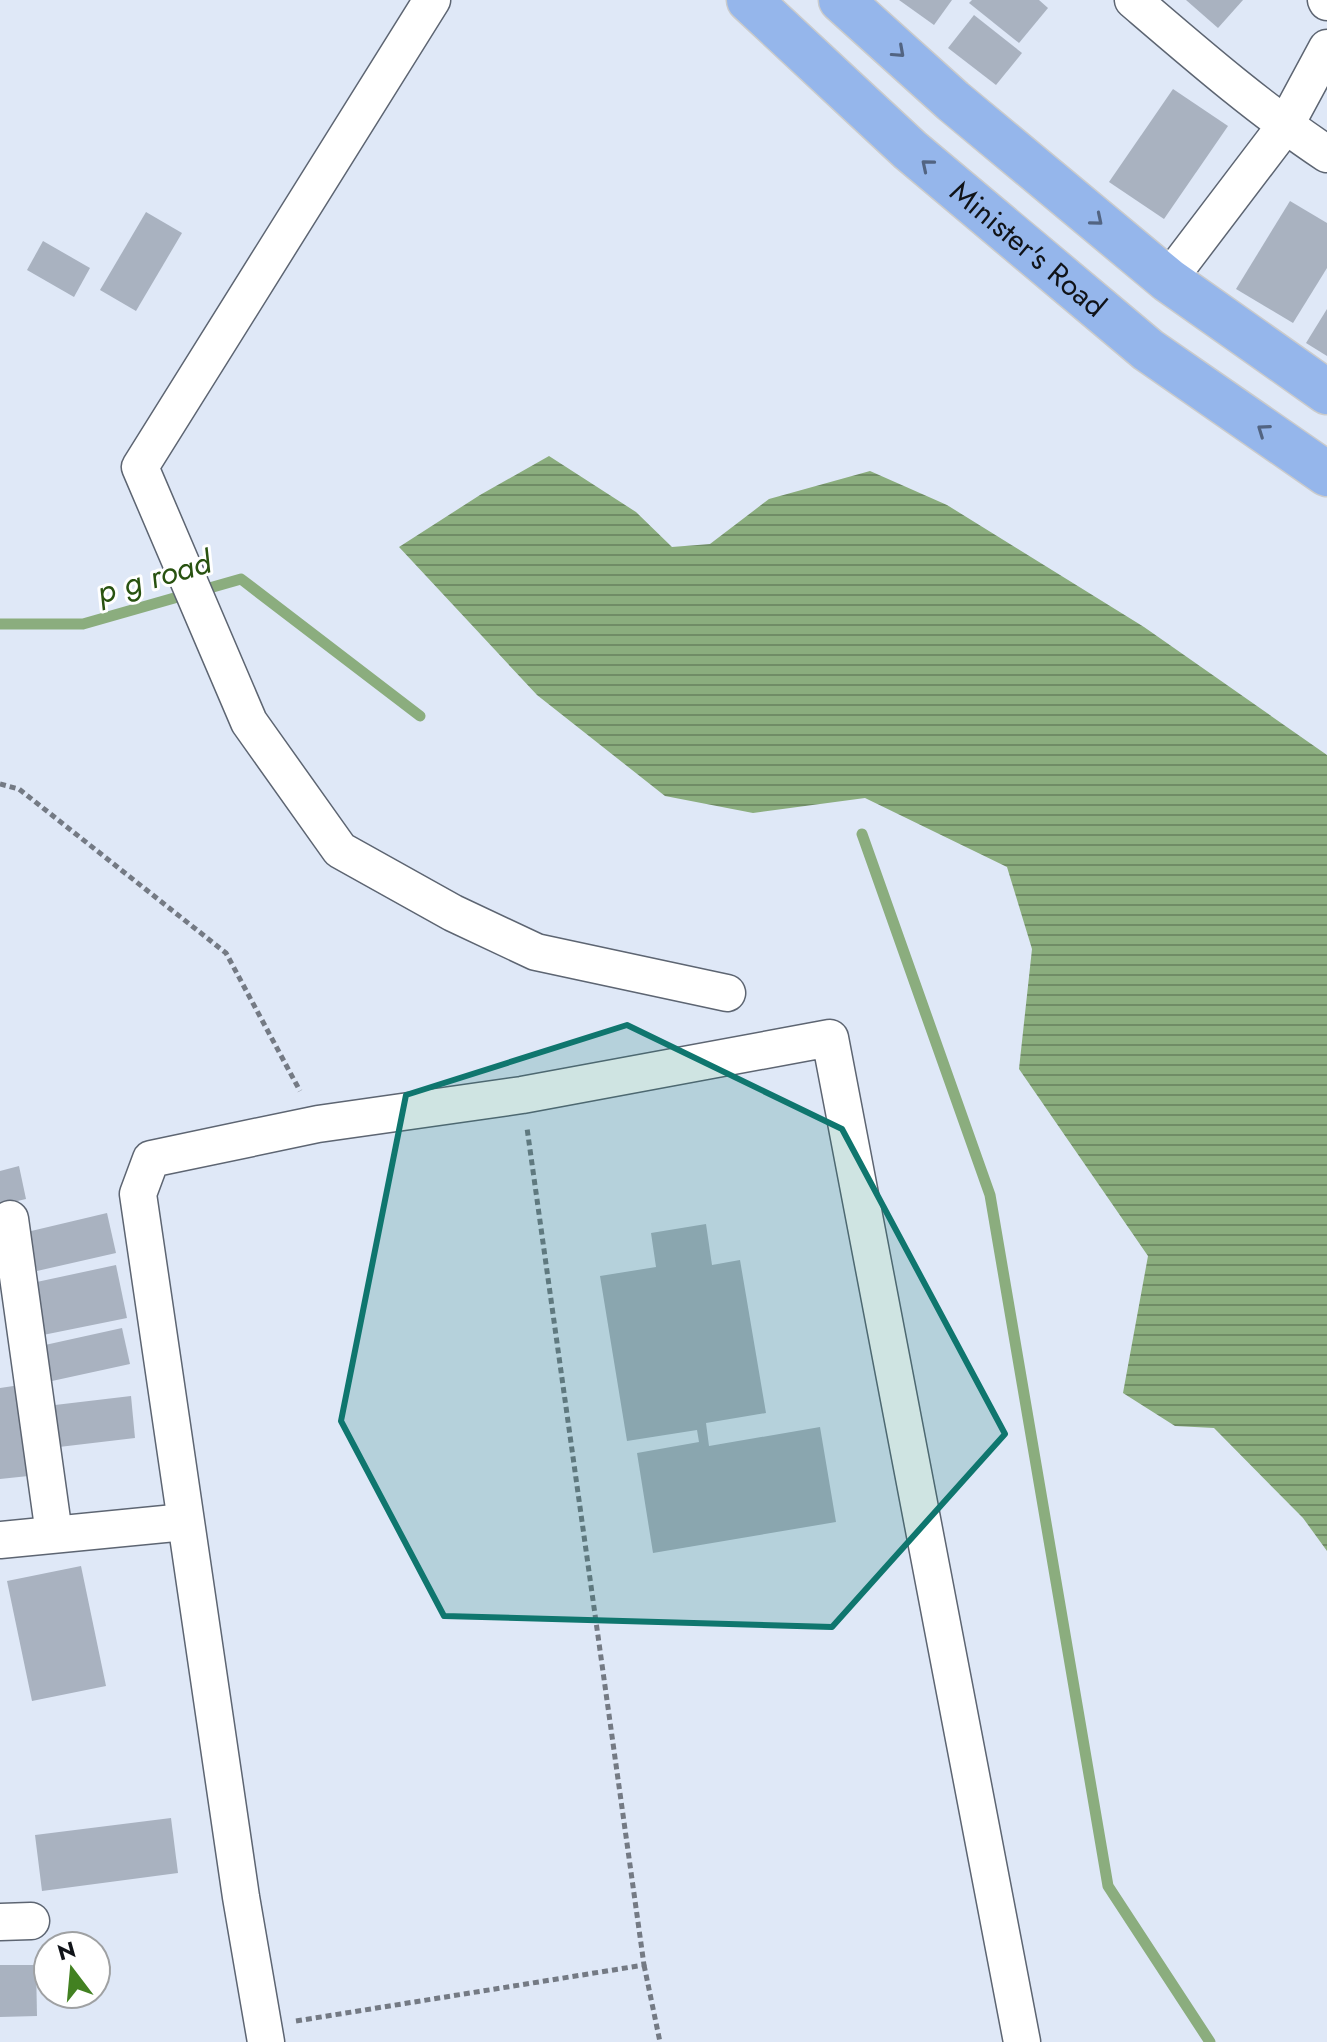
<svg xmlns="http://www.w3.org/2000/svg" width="1327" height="2042" font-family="Jost,sans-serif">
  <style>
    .water { fill: url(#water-rules) }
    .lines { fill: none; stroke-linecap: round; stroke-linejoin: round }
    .stream { stroke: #8bad7e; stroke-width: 11 }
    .building { fill: #a9b2c0 }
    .minor-casing { stroke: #5d6572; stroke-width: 39 }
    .major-casing { stroke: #cacbcc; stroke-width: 47 }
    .path { stroke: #747a84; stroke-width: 5; stroke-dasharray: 6 4; stroke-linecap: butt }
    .minor { stroke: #fff; stroke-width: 36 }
    .major { stroke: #95b6eb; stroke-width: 44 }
    .oneway { stroke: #526482 }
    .marked { fill: #0f766e; fill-opacity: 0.2; stroke: #0f766e; stroke-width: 6; stroke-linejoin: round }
    .labels { text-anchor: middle; stroke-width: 6; stroke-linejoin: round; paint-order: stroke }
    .street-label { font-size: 30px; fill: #101318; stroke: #fff }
    .water-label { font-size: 32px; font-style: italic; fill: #285210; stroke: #fff }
  </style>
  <defs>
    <pattern id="water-rules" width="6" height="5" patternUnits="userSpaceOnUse" patternTransform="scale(2)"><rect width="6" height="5" fill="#8bad7e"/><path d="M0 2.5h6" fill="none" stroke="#708c66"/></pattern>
  </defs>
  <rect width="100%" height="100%" fill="#dfe8f7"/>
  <polygon class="water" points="549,456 636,512 672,547 710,544 769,499 870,471 947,505 1144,627 1327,755 1327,1551 1303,1518 1214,1428 1175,1426 1123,1393 1148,1256 1019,1069 1032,949 1007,867 865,798 753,813 665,796 537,695 399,547 480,495"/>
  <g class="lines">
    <g class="stream">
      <polyline points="0,624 83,624 241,579 420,716"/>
      <polyline points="862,834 990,1195 1108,1886 1210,2042"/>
    </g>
  </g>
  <g class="building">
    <polygon points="899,0 952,0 934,25"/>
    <polygon points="972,0 1039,0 1048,8 1019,43 969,3"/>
    <polygon points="1186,0 1243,0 1218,28"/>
    <polygon points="974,15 1022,53 996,85 948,48"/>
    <polygon points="1173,89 1228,126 1164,219 1109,182"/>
    <polygon points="1290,201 1327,223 1327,268 1293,323 1236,289"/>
    <polygon points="146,212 182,233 136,311 100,290"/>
    <polygon points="43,241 90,268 74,297 27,270"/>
    <polygon points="1327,309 1327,356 1306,343"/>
    <polygon points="19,1166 26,1199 0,1205 0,1171"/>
    <polygon points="107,1213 116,1253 37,1271 27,1232"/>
    <polygon points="706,1224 712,1265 740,1260 766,1413 706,1423 709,1446 820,1427 836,1522 653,1553 637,1453 699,1442 697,1430 627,1441 600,1276 656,1267 651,1233"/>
    <polygon points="116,1265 127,1318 43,1335 32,1283"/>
    <polygon points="122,1328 130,1364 52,1381 45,1345"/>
    <polygon points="27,1384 38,1475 0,1479 0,1388"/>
    <polygon points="131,1396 135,1438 59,1447 55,1405"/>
    <polygon points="81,1566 106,1686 32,1701 7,1581"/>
    <polygon points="171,1818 178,1873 42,1891 35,1835"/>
    <polygon points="0,1965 36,1965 37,2016 0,2017"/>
  </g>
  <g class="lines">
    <defs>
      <g id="minor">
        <polyline points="432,0 140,467 249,722 340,850 453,913 536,952 727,993"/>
        <path d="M1133,0C1196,54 1258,108 1327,154"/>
        <polyline points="1326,0 1327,2"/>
        <polyline points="1168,280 1285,126 1327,48"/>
        <polyline points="10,1219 54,1534"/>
        <polyline points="0,1540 185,1522"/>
        <polyline points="0,1922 31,1921"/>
        <polyline points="266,2042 241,1897 138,1194 151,1159 318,1124 522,1095 830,1038 1022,2042"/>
      </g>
      <g id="major">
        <path id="s1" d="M749,0L910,150L1148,350L1327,474"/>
        <polyline points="841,0 953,101 1168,280 1327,392"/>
      </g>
    </defs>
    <use href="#minor" class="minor-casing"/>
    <use href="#major" class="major-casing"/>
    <g class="path">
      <polyline points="0,784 19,789 226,953 300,1091"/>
      <polyline points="644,1965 660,2042"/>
      <polyline points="296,2021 644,1965 527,1128"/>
    </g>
    <use href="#minor" class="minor"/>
    <use href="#major" class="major"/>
  </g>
  <defs><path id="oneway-chevron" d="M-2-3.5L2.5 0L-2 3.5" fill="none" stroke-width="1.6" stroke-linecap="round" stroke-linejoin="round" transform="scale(2)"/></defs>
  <g class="oneway">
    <use href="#oneway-chevron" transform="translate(899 52) rotate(42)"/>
    <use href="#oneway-chevron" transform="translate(927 165) rotate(-140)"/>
    <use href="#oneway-chevron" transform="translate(1097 220) rotate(40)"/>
    <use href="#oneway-chevron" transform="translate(1263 430) rotate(-145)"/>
  </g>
  <path class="marked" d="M627,1025L842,1129L1005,1434L832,1627L444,1616L341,1421L406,1095Z"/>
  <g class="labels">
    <g class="street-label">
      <text dy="10" stroke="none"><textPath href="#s1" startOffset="374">Minister's Road</textPath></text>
    </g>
    <g class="water-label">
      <text transform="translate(154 577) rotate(-16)" y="11">p g road</text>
    </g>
  </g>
  <g transform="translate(72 1970) rotate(344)"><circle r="38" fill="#ffffff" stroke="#9fa1a3" stroke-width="2"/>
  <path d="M0-6L14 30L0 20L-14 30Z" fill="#428121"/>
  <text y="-12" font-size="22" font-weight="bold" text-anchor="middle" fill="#101318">N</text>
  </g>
</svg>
